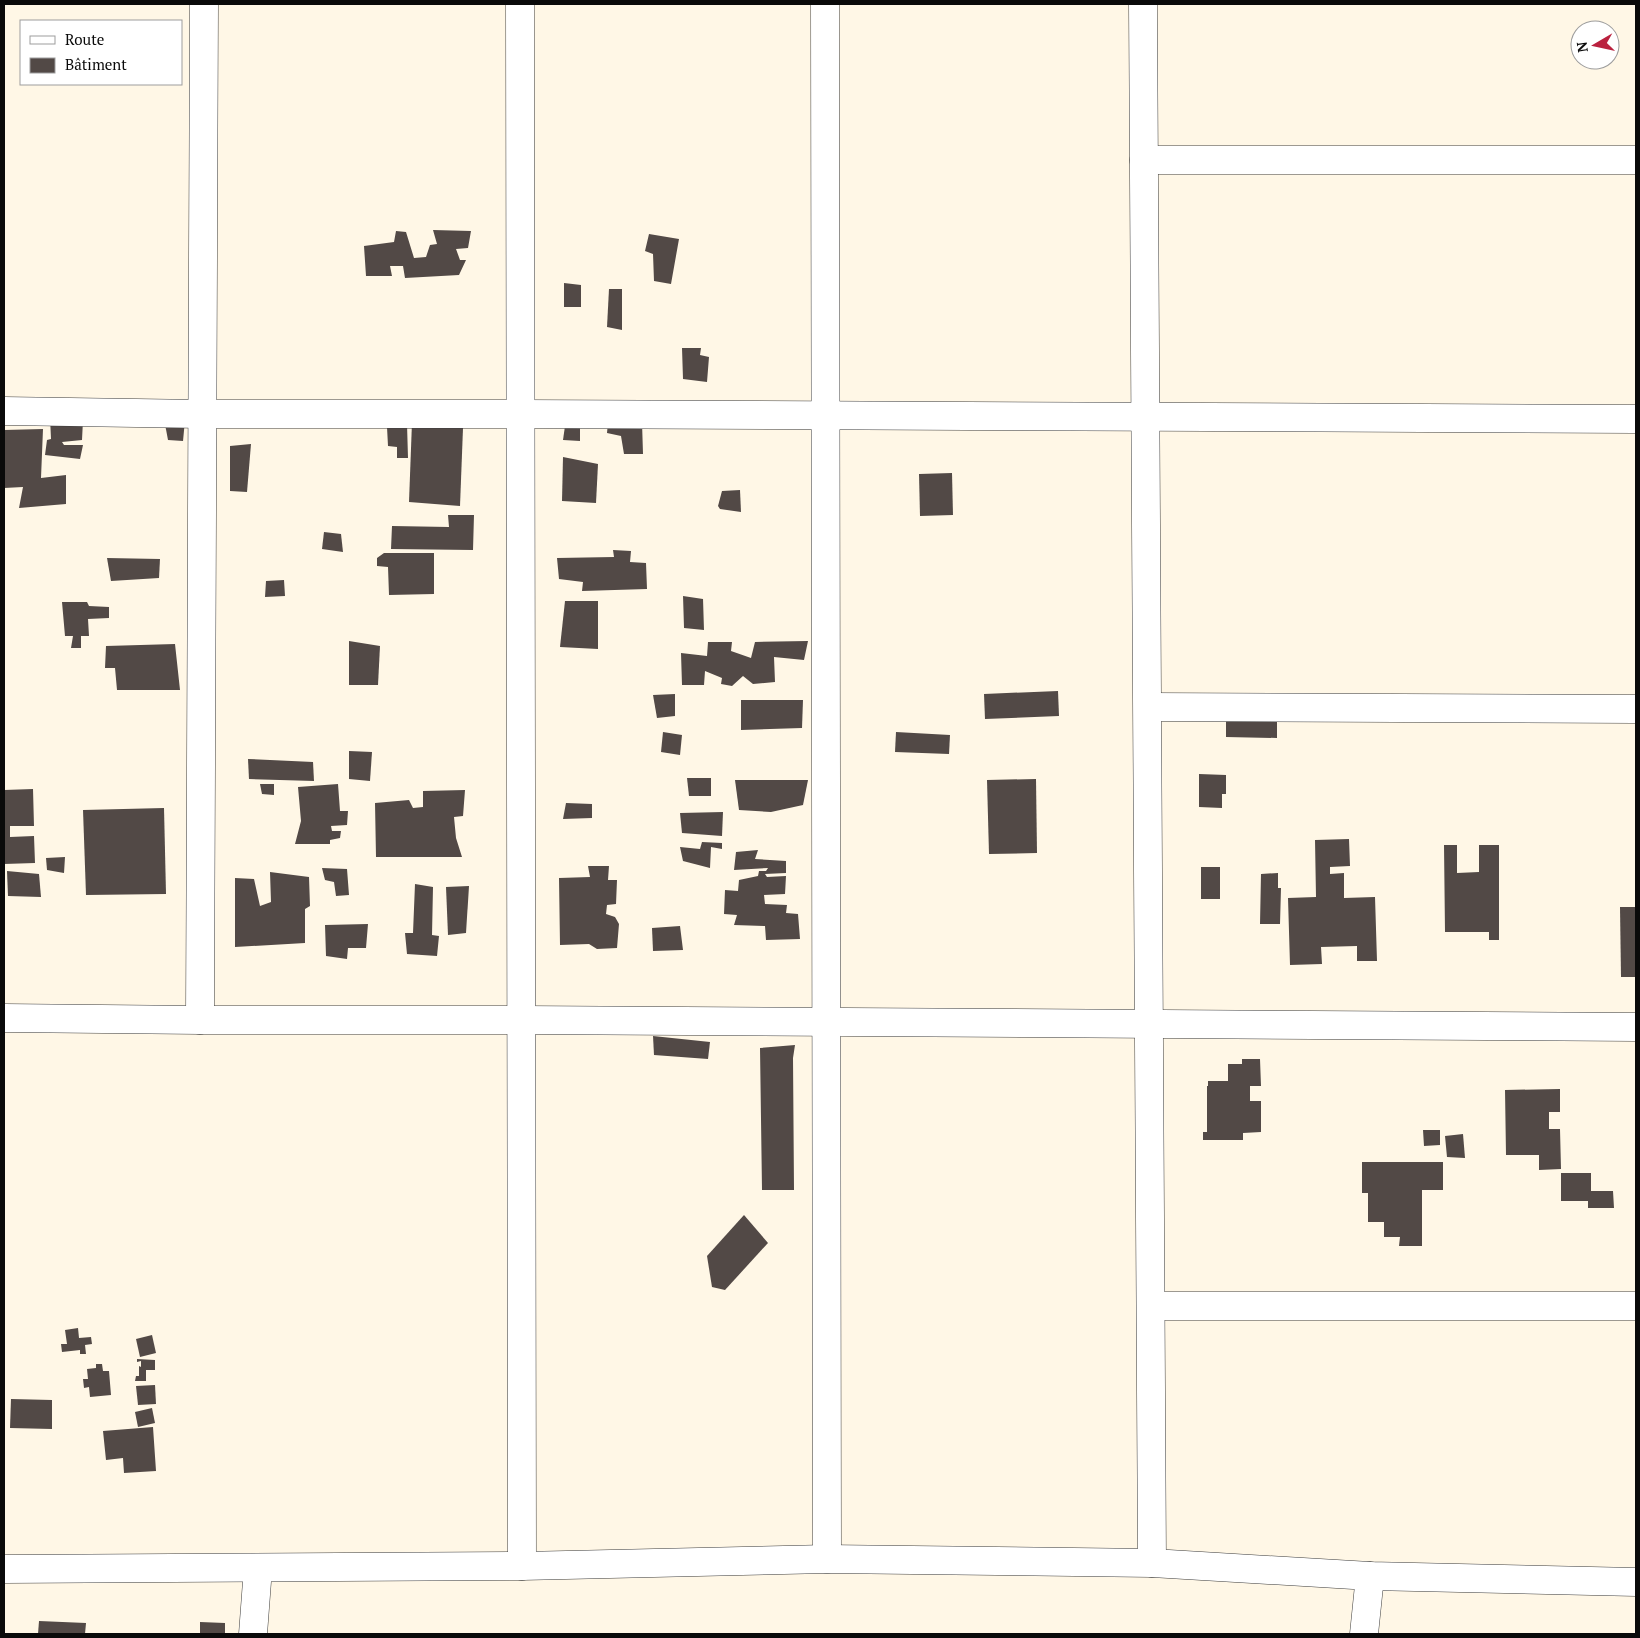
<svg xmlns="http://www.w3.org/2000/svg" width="1640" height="1638" font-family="'PT Serif',serif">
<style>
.building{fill:#524946}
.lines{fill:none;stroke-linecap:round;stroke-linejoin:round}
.street-casing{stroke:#3d3d3d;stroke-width:29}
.street{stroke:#fff;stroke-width:28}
</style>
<rect width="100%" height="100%" fill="#fff7e6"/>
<!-- building -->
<g class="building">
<path d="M433,230L471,231L468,248L456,249L460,260H466L459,275L405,278L403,266H390L392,276H366L364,246L394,242L396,231L406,232L414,258L426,257L430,245L437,244Z"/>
<path d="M649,234L679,239L671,284L654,281L653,254L645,251Z"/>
<path d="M564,283L581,285V307H564Z"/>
<path d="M609,289H622V330L607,327Z"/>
<path d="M682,348H701L700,355L709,357L707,382L683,379Z"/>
<path d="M50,417L83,420L82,440L62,442L64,445H83L80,459L45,455L47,440L51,439Z"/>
<path d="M164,419L185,420L183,441L168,440Z"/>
<path d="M566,419L580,422V441L563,440Z"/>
<path d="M412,422L463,428L460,506L409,502Z"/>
<path d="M608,422H642L643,454H624L621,436L607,433Z"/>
<path d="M407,424L408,458H397V447L388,446L387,427Z"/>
<path d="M43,429L41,478L66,475V504L19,508L23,487L4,488V430Z"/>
<path d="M251,444L247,492L230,491V446Z"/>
<path d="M563,457L598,464L596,503L562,501Z"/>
<path d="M952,473L953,515L920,516L919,474Z"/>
<path d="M740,490L741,512L720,509L718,506L722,491Z"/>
<path d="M448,515H474L473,550L391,549L392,526L449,527Z"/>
<path d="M324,532L341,534L343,552L322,549Z"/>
<path d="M613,550L631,551L630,562L646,563L647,589L582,591L583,582L559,579L557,558L614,557Z"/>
<path d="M384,553H434V594L389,595L388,567L377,566V558Z"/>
<path d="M107,558L160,559L159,578L111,581Z"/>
<path d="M284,580L285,596L265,597L266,581Z"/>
<path d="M683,596L703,599L704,630L684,628Z"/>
<path d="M565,601H598V649L560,647Z"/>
<path d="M62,602H87L89,606L109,607V618L88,619L89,636H81V648H71L73,636H65Z"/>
<path d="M349,641L380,646L378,685H349Z"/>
<path d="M808,641L804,660L774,657L775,682L753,684L743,676L732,686L721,684L722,678L705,671L704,685H682L681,653L707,656L708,642H732L731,651L751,658L755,642Z"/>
<path d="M175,644L180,690H117L115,668H105L106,646Z"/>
<path d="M1058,691L1059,716L985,719L984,694Z"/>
<path d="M675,694V716L657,718L653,695Z"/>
<path d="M741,700H803L802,728L741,730Z"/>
<path d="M1226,716L1277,717V738L1226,737Z"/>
<path d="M663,732L682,735L680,755L661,752Z"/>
<path d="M896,732L950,735L949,754L895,752Z"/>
<path d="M349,751L372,752L370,781L349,779Z"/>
<path d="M248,759L313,762L314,781L249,779Z"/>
<path d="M1199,774L1226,775V794H1222V808L1199,807Z"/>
<path d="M687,778H711V796H689Z"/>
<path d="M1036,779L1037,853L989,854L987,780Z"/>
<path d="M735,780H808L803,805L771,812L739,810Z"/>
<path d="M260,784H274V795L262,794Z"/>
<path d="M338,784L340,811H348L347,825L331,826L332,831H341L340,838L330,840V844H295L301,821L298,787Z"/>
<path d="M33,789L34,826H10V837L34,836L35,863L4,864V790Z"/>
<path d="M465,790L463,816L454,817L456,838L462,857H376L375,803L409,800L413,808L423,807V791Z"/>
<path d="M566,803L592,804V818L563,819Z"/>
<path d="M164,808L166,894L86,895L83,810Z"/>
<path d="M723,812L722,836L682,833L680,813Z"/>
<path d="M1349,839L1350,866L1330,867V874L1344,873V898L1375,897L1377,961H1357V946L1321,947L1322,964L1290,965L1288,898L1316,897L1315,840Z"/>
<path d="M702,842L722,843V849L711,847L710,868L683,861L680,847L700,849Z"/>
<path d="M1444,845H1457V873L1479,872V845H1499V940H1489V932H1445Z"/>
<path d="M758,850L755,859L786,861V873L765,874L767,877L786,876L785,894L764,895L765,904L787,905L786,913L798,914L800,939L766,940L765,926L734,925L737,915L724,914L725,890L738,891L739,880L758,876L759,871H766L768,868L734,870L736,852Z"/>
<path d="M65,857L64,873L47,870L46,858Z"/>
<path d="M588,866H609L608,880H617L616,904L607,905L606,914L615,917L619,924L617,948L597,949L589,944L560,945L559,878L590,877Z"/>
<rect x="1201" y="867" width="19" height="32"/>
<path d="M322,868L347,869L349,895L336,896L334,882L325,880Z"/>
<path d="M7,871L39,874L41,897L8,896Z"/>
<path d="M270,872L309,877L310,906L305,909V943L235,947V878L254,879L260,906L271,902Z"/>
<path d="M1278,873V888H1281L1280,924H1260L1261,874Z"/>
<path d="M415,884L433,887L432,935L439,936L437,956L407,954L405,933H413Z"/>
<path d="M469,886L466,933L448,935L446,887Z"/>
<path d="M1620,907H1636V977H1621Z"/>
<path d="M368,924L366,948H348L347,959L326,956L325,925Z"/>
<path d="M680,926L683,950L653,951L652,928Z"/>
<path d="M653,1036L710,1042L708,1059L654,1055Z"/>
<path d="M795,1045L793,1058L794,1190H762L760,1048Z"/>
<path d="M1242,1059H1260L1261,1086H1250V1101H1261V1132L1243,1133V1140H1203V1132H1207V1086H1208V1081H1228V1064H1242Z"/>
<path d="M1560,1089V1112H1549V1129H1560L1561,1169L1539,1170V1155H1506L1505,1090Z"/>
<path d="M1423,1130H1440V1145L1424,1146Z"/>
<path d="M1463,1134L1465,1158L1447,1157L1445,1136Z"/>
<path d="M1362,1162H1443V1190H1422V1246H1399L1400,1237H1384V1222H1368V1193H1362Z"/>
<path d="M1561,1173H1591V1191H1613L1614,1208H1588V1201H1561Z"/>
<path d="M744,1215L768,1243L725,1290L712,1287L707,1256Z"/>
<path d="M78,1328L79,1338L91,1337L92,1344L85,1345L86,1354H80V1350L62,1352L61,1344H67L65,1330Z"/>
<path d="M152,1335L156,1353L140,1357L136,1339Z"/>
<path d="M137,1359L155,1360V1370H146V1381H135L136,1376H139V1366L141,1367V1361L137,1362Z"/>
<path d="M96,1364H102L103,1371H109L111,1395L90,1397L89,1387L84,1388L83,1379H88L87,1369L96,1368Z"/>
<path d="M155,1385L156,1404L138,1405L136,1386Z"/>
<path d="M11,1399L52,1400V1429L10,1428Z"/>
<path d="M152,1408L155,1423L138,1427L135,1412Z"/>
<path d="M153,1427L156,1471L124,1473L123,1458L106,1460L103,1431Z"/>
<path d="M39,1621L86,1623L85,1634H38Z"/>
<path d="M200,1622L225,1623V1634H200Z"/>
</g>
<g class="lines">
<!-- street casing -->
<g class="street-casing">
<g id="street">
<path d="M520,4L522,1566"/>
<path d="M825,4L827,1559"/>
<path d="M1143,4L1152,1563"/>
<path d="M1144,160H1636"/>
<path d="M4,411L202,414H521L1636,419"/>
<path d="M1148,707L1636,709"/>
<path d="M4,1018L200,1020H522L1636,1027"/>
<path d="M200,1020L204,4"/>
<path d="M1151,1306H1636"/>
<path d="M4,1569L522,1566L827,1559L1152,1563L1370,1576L1636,1582"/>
<path d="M253,1634L258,1568"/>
<path d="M1364,1634L1370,1576"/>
</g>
</g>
<!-- street -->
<use href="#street" class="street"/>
</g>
<!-- border -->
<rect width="1640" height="1638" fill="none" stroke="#0a0a0a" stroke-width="10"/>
<!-- legend -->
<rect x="20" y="20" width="162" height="65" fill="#ffffff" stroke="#9d9d9d"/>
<rect x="30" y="36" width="25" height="8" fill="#ffffff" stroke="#9d9d9d"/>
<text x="65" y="45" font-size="15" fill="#0a0a0a">Route</text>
<rect x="30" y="58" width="25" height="15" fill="#524946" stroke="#9d9d9d"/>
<text x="65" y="70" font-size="15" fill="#0a0a0a">Bâtiment</text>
<!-- north arrow -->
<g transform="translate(1595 45) rotate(261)"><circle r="24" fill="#ffffff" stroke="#9d9d9d"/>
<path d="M0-4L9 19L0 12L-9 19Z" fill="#ba213e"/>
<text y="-8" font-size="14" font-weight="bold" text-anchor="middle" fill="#0a0a0a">N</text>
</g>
</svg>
